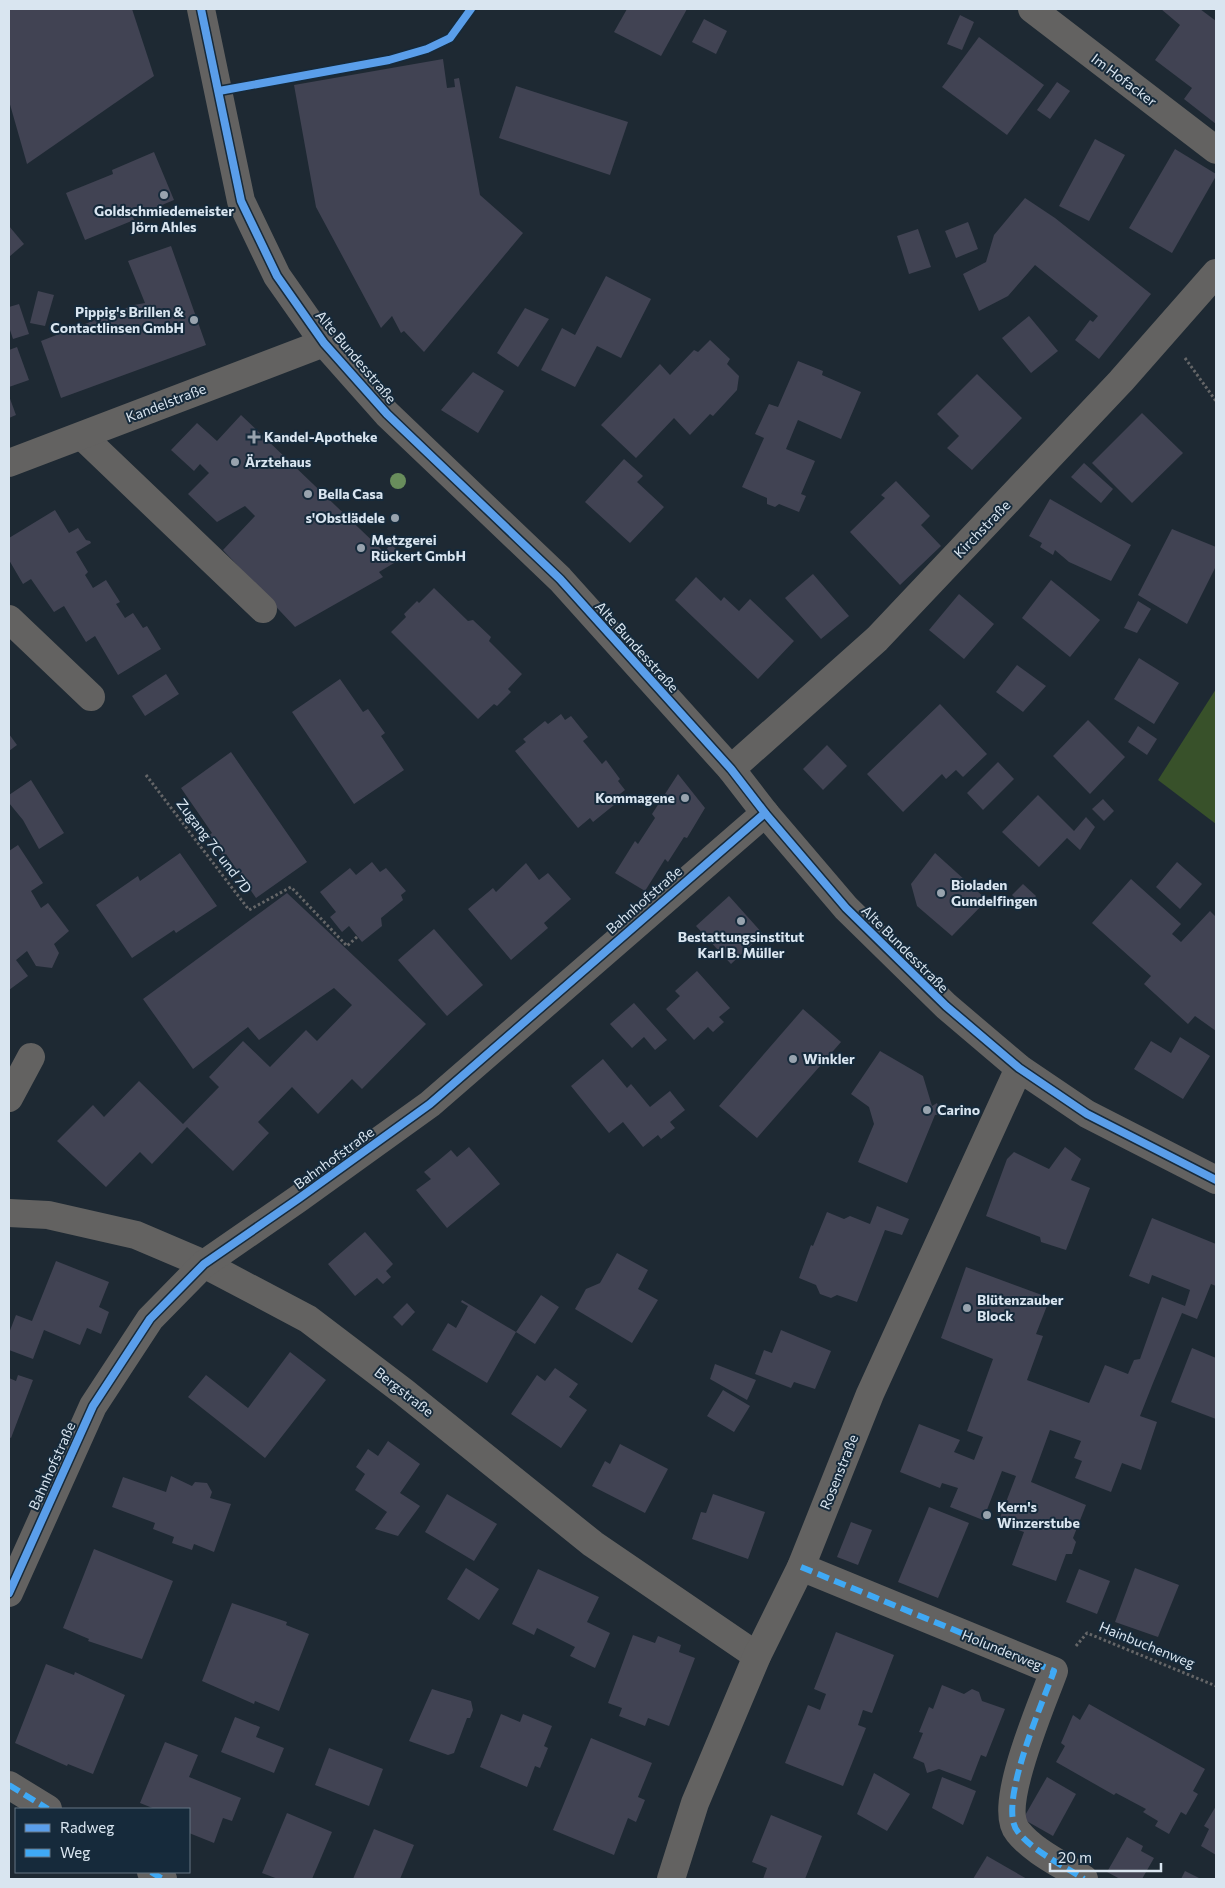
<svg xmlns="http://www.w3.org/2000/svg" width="1225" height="1888" font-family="Commissioner,sans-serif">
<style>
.green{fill:#38512a}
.building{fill:#414353}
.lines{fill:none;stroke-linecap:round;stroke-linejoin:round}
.path{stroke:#656668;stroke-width:3;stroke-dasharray:2.5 2.5;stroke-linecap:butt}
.minor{stroke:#636261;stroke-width:28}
.quiet{stroke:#3fa9f5;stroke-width:6;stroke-dasharray:12 6;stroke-linecap:butt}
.cycleway-casing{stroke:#162a3b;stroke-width:11}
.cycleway{stroke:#5a9eea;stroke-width:8}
.tree{fill:#698d5c}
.poi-dot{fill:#98a3ae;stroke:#162a3b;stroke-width:2}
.labels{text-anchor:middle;stroke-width:4;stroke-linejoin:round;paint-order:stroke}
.street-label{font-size:14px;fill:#d9e5f0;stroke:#162a3b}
.poi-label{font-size:14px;font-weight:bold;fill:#d9e5f0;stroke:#162a3b;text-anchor:start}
</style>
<rect width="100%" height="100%" fill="#1e2933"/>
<!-- green -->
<path class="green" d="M1216,689V824L1158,780Z"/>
<!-- building -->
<g class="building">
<path d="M9,9H132L154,76L27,164L9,101Z"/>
<path d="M627,9H687L661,56L614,32Z"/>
<path d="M1161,9H1200L1216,21V124L1184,99L1192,88L1155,60L1180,25Z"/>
<path d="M960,15L974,22L962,50L947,44Z"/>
<path d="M704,19L727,31L716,54L692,42Z"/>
<path d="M979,37L1044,85L1007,135L942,87Z"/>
<path d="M443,59L447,88L455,87L454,79L459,78L480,195L523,233L424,352L404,331L401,333L392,316L381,328L316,207L294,85Z"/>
<path d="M1057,82L1070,91L1050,119L1037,110Z"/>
<path d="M516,86L628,122L610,175L499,138Z"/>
<path d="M1095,139L1125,155L1089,221L1059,206Z"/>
<path d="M1175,149L1216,174V176L1172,253L1129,228Z"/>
<path d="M154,152L174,200L133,217L134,220L85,240L66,193L113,174L112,170Z"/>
<path d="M1025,198L1055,218L1151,294L1099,359L1075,340L1090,320L1093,322L1098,316L1035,265L1008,296L979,311L963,274L986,262L994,235Z"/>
<path d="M968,222L978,249L956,258L945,231Z"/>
<path d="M9,226L24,244L9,257Z"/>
<path d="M918,229L931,267L909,274L897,236Z"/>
<path d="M171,246L206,345L61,398L41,341L134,305L145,303L128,261Z"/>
<path d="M606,276L651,299L621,358L597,346L575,387L541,370L562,328L575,335Z"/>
<path d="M38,291L54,295L45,326L30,323Z"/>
<path d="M19,304L29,334L13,339L9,327V307Z"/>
<path d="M525,308L549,319L518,367L497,353Z"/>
<path d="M1029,316L1058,351L1031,373L1002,338Z"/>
<path d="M710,340L730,359L727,364L739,376L737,390L713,416L710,414L690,435L674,418L636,458L601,425L660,364L670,375L694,350L698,352Z"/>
<path d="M17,347L29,380L9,387V350Z"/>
<path d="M798,361L823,371L822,375L861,392L841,439L798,420L786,449L815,461L801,494L806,496L799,512L779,504L775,507L767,504V498L742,487L764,438L755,434L769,404L778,407Z"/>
<path d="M473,372L504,391L478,433L441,410Z"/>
<path d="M977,374L1022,418L972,470L947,448L959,436L937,414Z"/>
<path d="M9,396L16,415L9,418Z"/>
<path d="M1142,413L1183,453L1132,503L1092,463Z"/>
<path d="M241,415L384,552L391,544L404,557L379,572L383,577L295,627L223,550L255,516L245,506L217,522L188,494L209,473L200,464L194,471L171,450L197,423L217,441Z"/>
<path d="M624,459L643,476L637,482L664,507L630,543L585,502Z"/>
<path d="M1084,463L1113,489L1101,503L1071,477Z"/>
<path d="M896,481L930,516L921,525L941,546L900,585L850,532L885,498L881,495Z"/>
<path d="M1050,499L1131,545L1111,581L1069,562L1055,550L1053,555L1040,547L1042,543L1029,536Z"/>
<path d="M55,510L69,533L78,528L86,540L90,541L91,543L76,552L88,572L85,575L93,588L106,580L120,602L116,604L125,618L133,613L143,628L147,626L161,649L118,675L95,636L86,642L64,606L54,612L31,579L23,584L9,560V538Z"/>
<path d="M1172,529L1216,547V566L1187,624L1138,595Z"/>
<path d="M813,574L849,616L821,639L785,598Z"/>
<path d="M696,577L721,601L724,597L739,611L750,599L794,641L758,679L675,600Z"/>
<path d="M1051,580L1100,620L1070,657L1022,618Z"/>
<path d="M434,588L468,621L473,620L491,637L489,641L522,674L508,689L511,692L497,706L494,704L478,719L391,632L406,617L404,614L417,601L419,603Z"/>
<path d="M959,594L994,624L964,659L929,630Z"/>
<path d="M1138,601L1151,609L1137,633L1124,628Z"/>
<path d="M1139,658L1179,683L1154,724L1114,699Z"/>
<path d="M1017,665L1046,686L1023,712L996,692Z"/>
<path d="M166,674L179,694L145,716L132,696Z"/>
<path d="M340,679L363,712L368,709L385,733L381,736L404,770L354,804L292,712Z"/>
<path d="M940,704L987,754L963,777L956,770L946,779L942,774L903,812L867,774Z"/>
<path d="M561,714L565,720L571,716L588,737L583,741L602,764L606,760L620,779L618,781L625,790L611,801L614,805L593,822L590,818L578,828L515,751L526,742L523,739L545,721L548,724Z"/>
<path d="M1088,720L1125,757L1090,794L1053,756Z"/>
<path d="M1138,726L1157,739L1147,755L1128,742Z"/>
<path d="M9,734L17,745L9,751Z"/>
<path d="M827,745L847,766L823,790L803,769Z"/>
<path d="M231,752L307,862L256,898L226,854L223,856L208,836L212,833L181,788Z"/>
<path d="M998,762L1014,779L983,810L967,793Z"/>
<path d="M678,774L705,808L687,838L684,837L668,862L665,859L645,891L615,873L635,841L638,844L655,818L652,814Z"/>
<path d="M31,780L64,833L39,849L23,820L9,803V795Z"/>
<path d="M1038,795L1074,831L1086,817L1095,827L1080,850L1067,838L1039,867L1002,832Z"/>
<path d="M1103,799L1114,811L1104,821L1092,809Z"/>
<path d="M18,845L43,883L31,891L41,908L48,903L69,931L54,944L59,953L52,968L36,966L27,951L16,960L28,976L9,990V851Z"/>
<path d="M180,853L217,906L176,933L174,930L132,958L96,905L138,876L140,881Z"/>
<path d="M935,853L987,900L952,936L917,906L911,884Z"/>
<path d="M372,862L380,872L386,868L406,891L401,895L403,900L381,918L382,926L362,942L349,926L342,932L330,917L336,912L320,892L350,868L356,875Z"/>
<path d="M1177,862L1202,884L1180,909L1156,887Z"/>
<path d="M526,863L539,880L548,873L571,899L544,923L548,928L511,960L468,909L493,888L496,892Z"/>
<path d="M1131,879L1181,924L1172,934L1181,942L1210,911L1216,917V1031L1195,1016L1188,1024L1144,984L1151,976L1092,923Z"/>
<path d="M1023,884L1036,896L1026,908L1012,895Z"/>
<path d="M287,893L426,1024L362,1089L352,1079L318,1114L292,1087L258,1122L269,1133L233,1171L187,1127L152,1164L140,1152L106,1187L57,1141L93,1105L104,1117L139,1081L183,1124L219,1087L209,1077L243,1041L270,1067L306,1030L317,1041L352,1005L334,988L259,1040L248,1027L193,1069L143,999Z"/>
<path d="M729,896L763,934L731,964L696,926Z"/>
<path d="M434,929L483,985L447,1016L398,960Z"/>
<path d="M697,971L730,1008L719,1017L724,1022L713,1032L708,1027L694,1040L666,1009L680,996L675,991Z"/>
<path d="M634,1003L667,1040L655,1050L644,1037L632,1048L610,1024Z"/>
<path d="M803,1009L841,1042L757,1138L719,1106Z"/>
<path d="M1180,1037L1210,1056L1183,1099L1134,1069L1151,1041L1171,1053Z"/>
<path d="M880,1051L923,1076L932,1106L937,1103L941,1114L935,1115L907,1183L858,1162L874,1124L869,1107L851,1094Z"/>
<path d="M603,1059L627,1088L631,1084L650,1107L670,1091L685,1110L670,1122L675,1128L661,1139L658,1135L643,1147L623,1122L609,1133L571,1086Z"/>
<path d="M469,1147L500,1184L447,1228L416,1190L431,1179L424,1172L438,1161L451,1150L457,1157Z"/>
<path d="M1065,1147L1081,1159L1071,1180L1090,1188L1066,1250L1041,1242L1040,1237L986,1216L1007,1159L1014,1152L1049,1169Z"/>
<path d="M877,1206L909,1219L902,1235L885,1230L857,1302L837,1295L831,1298L820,1294L816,1285L799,1278L811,1245L813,1246L827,1212L844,1219L850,1216L870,1224Z"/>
<path d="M1152,1218L1216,1244V1286L1211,1284L1197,1319L1182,1313L1153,1383L1140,1416L1157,1422L1141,1470L1122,1463L1111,1492L1075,1478L1082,1461L1074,1458L1081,1441L1050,1430L1031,1482L1086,1505L1073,1538L1076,1542L1072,1554H1066L1056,1581L1012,1565L1024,1532L998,1523L1016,1476L1002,1471L983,1520L950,1507L958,1488L942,1483L940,1488L900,1472L919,1424L960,1440L954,1452L974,1460L983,1437L967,1431L993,1359L941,1338L966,1267L1050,1298L1036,1334L1043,1336L1027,1380L1089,1403L1105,1365L1128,1374L1134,1360L1140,1359L1162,1297L1185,1306L1190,1290L1152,1275L1149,1284L1129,1276Z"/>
<path d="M365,1232L393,1264L386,1271L391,1277L383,1284L377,1278L355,1296L328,1264Z"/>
<path d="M617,1253L648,1270L638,1289L658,1300L632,1343L575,1309L586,1289L600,1283Z"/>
<path d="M56,1261L109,1282L99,1307L109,1312L101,1334L87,1328L80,1345L44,1330L33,1359L9,1350V1333L16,1315L32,1321Z"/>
<path d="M541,1295L559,1307L535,1344L516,1332L487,1383L432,1350L448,1323L456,1328L468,1306L461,1302L462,1300L516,1332Z"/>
<path d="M407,1303L415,1312L402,1326L393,1317Z"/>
<path d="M781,1330L831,1351L815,1389L794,1382L791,1388L755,1374L764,1350L772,1353Z"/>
<path d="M1192,1348L1216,1358V1419L1171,1402Z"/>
<path d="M290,1352L326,1380L265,1458L188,1397L206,1375L248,1408Z"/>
<path d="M715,1364L756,1380L747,1400L710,1379Z"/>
<path d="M555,1368L578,1384L569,1397L587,1410L561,1448L511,1414L537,1375L545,1381Z"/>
<path d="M18,1375L33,1380L11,1438L9,1437V1378L16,1381Z"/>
<path d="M723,1390L750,1406L734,1432L707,1416Z"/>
<path d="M388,1441L420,1464L400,1493L420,1506L398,1536L375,1529L387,1512L355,1490L365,1474L356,1467L368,1449L378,1456Z"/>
<path d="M620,1444L668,1469L645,1513L592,1486L605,1461L610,1464Z"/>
<path d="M171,1476L192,1486L195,1482L207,1483L212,1492L210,1498L231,1504L214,1552L194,1544L192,1550L172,1543L174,1537L153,1529L155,1523L112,1507L123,1477L166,1492Z"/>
<path d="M447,1494L497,1524L474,1561L425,1532Z"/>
<path d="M713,1494L765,1512L748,1559L692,1539L701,1512L706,1513Z"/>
<path d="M929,1507L969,1523L938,1598L898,1582Z"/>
<path d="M851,1522L872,1530L858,1565L837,1557Z"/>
<path d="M94,1549L173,1581L142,1659L88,1641L89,1639L63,1628Z"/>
<path d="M466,1568L499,1589L479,1620L447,1599Z"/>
<path d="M1135,1568L1179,1585L1158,1637L1115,1622Z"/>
<path d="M538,1569L599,1597L587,1622L610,1633L595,1668L570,1656L575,1647L537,1628L534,1635L512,1624Z"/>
<path d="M1079,1569L1110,1581L1097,1614L1066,1602Z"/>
<path d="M232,1603L287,1622L286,1625L309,1634L279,1711L255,1701L254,1704L202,1681Z"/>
<path d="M836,1632L894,1655L872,1713L863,1710L858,1725L866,1728L843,1786L785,1763L808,1705L820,1710L826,1694L814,1689Z"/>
<path d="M633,1635L655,1643L658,1636L681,1645L679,1652L695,1658L669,1726L648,1718L645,1726L619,1716L622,1708L608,1703Z"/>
<path d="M46,1664L74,1675L75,1672L125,1695L93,1774L68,1764L67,1766L15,1743Z"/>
<path d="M942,1685L964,1694L972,1689L979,1692L982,1701L1005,1709L986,1757L981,1755L971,1781L939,1769L927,1773L924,1763L913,1758L923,1733L919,1732L929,1707L933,1709Z"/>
<path d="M432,1689L471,1701L473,1710L470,1718H467L454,1753L448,1755L409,1741Z"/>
<path d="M1089,1704L1205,1769L1193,1791L1198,1794L1186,1815L1181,1812L1169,1834L1155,1826L1158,1821L1143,1812L1146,1809L1116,1793L1114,1795L1056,1762L1065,1746L1061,1743L1073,1715L1080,1720Z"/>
<path d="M501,1714L520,1722L523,1714L552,1726L544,1746L548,1748L540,1768L535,1766L527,1787L480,1767Z"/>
<path d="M235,1717L260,1727L256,1737L284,1748L274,1773L221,1752Z"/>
<path d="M591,1738L652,1763L638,1797L645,1800L636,1822L628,1818L614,1855L553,1830Z"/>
<path d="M165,1742L198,1755L189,1777L241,1798L232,1821L223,1818L214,1843L189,1833V1809H155L140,1803Z"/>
<path d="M329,1748L383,1769L369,1806L315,1785Z"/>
<path d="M874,1773L910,1794L887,1831L857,1814Z"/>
<path d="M942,1777L976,1791L963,1825L932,1808Z"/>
<path d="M1047,1777L1076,1794L1053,1836L1023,1819Z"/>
<path d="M1216,1806V1855L1201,1846L1209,1829L1204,1826Z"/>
<path d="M287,1813L332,1832L312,1879H278L262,1873Z"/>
<path d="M771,1815L822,1836L805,1879H763L767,1868L752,1862Z"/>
<path d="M374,1829L414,1845L400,1879H353Z"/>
<path d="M1127,1837L1143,1846L1141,1851L1154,1858L1142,1879H1120L1107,1872Z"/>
<path d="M987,1856L1027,1879H973Z"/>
<path d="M1185,1871L1201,1879H1181Z"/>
</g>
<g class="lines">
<!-- path -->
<g class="path">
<path d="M251,85L389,60L427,49L450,38L471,9"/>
<path d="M1185,358L1216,401"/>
<path d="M146,775L249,910L291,887L347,946L358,936"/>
<path d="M1076,1646L1087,1633L1216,1686"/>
</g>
<!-- minor -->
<g class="minor">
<path d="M201,9L241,201L277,276L324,343L387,414L560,579L731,769L765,813L846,908L946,1006L1019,1068L1087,1114L1216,1180"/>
<path d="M1032,9L1216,150"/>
<path d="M82,436L263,609"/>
<path d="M9,463L324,343"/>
<path d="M9,619L91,697"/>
<path d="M731,769L877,639L1121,381L1216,273"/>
<path d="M9,1098L31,1057"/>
<path d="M9,1213L48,1215L136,1235L204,1264L308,1319L404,1392L593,1544L757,1656"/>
<path d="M801,1567L1054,1671C1043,1702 996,1807 1018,1832C1034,1852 1063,1865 1084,1879"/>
<path d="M9,1593L93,1406L150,1319L204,1264L298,1199L430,1104L765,813"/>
<path d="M9,1785L48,1809"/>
<path d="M151,1872L163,1879"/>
<path d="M671,1879L695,1803L757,1656L801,1567L870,1394L1019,1068"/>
</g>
<!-- quiet -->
<g class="quiet">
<path d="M801,1567L1054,1671C1043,1702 996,1807 1018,1832C1034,1852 1063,1865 1084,1879"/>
<path d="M9,1785L48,1809"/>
<path d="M151,1872L163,1879"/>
</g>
<!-- cycleway casing -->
<g class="cycleway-casing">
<g id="cycleway">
<path d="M201,9L241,201L277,276L324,343L387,414L560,579L731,769L765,813L846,908L946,1006L1019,1068L1087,1114L1216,1180"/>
<path d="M219,91L389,60L427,49L450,38L471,9"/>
<path d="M9,1593L93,1406L150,1319L204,1264L298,1199L430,1104L765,813"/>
</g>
</g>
<!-- cycleway -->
<use href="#cycleway" class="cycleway"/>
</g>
<!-- trees -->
<circle class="tree" cx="398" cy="481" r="8"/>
<!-- markers -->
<g class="poi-dot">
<circle cx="164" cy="195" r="5"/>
<circle cx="194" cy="320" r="5"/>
<path d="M251.5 429.5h5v5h5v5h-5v5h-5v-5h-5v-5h5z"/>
<circle cx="235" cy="462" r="5"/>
<circle cx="308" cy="494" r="5"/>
<circle cx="395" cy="518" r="5"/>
<circle cx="361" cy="548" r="5"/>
<circle cx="685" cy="798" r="5"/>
<circle cx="941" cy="893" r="5"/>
<circle cx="741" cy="921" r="5"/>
<circle cx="793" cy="1059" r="5"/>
<circle cx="927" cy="1110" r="5"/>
<circle cx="967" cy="1308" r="5"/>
<circle cx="987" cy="1515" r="5"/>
</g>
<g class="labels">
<!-- street labels -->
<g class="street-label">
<text transform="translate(1124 80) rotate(37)" y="5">Im Hofacker</text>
<text transform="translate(356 357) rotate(50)" y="5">Alte Bundesstraße</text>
<text transform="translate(166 403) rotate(-21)" y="5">Kandelstraße</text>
<text transform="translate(982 529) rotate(-46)" y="5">Kirchstraße</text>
<text transform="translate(637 647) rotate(48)" y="5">Alte Bundesstraße</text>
<text transform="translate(214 846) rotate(53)" y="5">Zugang 7C und 7D</text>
<text transform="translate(644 900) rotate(-41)" y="5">Bahnhofstraße</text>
<text transform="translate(905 949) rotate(45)" y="5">Alte Bundesstraße</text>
<text transform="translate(334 1158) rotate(-36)" y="5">Bahnhofstraße</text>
<text transform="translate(404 1392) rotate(38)" y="5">Bergstraße</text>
<text transform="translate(52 1466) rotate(-66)" y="5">Bahnhofstraße</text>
<text transform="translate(839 1472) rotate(-68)" y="5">Rosenstraße</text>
<text transform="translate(1147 1645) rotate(22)" y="5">Hainbuchenweg</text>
<text transform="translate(1002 1650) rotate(22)" y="5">Holunderweg</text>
</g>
<!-- poi labels -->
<g class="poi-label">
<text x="164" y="216" text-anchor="middle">Goldschmiedemeister<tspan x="164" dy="16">Jörn Ahles</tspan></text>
<text x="184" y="317" text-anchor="end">Pippig's Brillen &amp;<tspan x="184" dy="16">Contactlinsen GmbH</tspan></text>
<text x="264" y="442">Kandel-Apotheke</text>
<text x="245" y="467">Ärztehaus</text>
<text x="318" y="499">Bella Casa</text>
<text x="385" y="523" text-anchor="end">s'Obstlädele</text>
<text x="371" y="545">Metzgerei<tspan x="371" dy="16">Rückert GmbH</tspan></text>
<text x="675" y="803" text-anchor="end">Kommagene</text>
<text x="951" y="890">Bioladen<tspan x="951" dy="16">Gundelfingen</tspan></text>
<text x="741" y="942" text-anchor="middle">Bestattungsinstitut<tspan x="741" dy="16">Karl B. Müller</tspan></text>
<text x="803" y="1064">Winkler</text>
<text x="937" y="1115">Carino</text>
<text x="977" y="1305">Blütenzauber<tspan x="977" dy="16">Block</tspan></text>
<text x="997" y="1512">Kern's<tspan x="997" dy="16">Winzerstube</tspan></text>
</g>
</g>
<!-- border -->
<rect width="1225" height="1888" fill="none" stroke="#d9e5f0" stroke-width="20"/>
<!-- legend -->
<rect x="15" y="1808" width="175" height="65" fill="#162a3b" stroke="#647583"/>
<rect x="25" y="1824" width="25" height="8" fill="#5a9eea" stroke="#647583"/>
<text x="60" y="1833" font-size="15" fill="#d9e5f0">Radweg</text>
<rect x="25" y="1849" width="25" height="8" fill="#3fa9f5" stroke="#647583"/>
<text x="60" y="1858" font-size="15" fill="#d9e5f0">Weg</text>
<!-- scale -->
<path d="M1050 1863v8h111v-8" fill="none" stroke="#d9e5f0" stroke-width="2.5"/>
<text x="1058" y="1863" font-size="15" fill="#d9e5f0" stroke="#162a3b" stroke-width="4" paint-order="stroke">20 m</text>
</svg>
